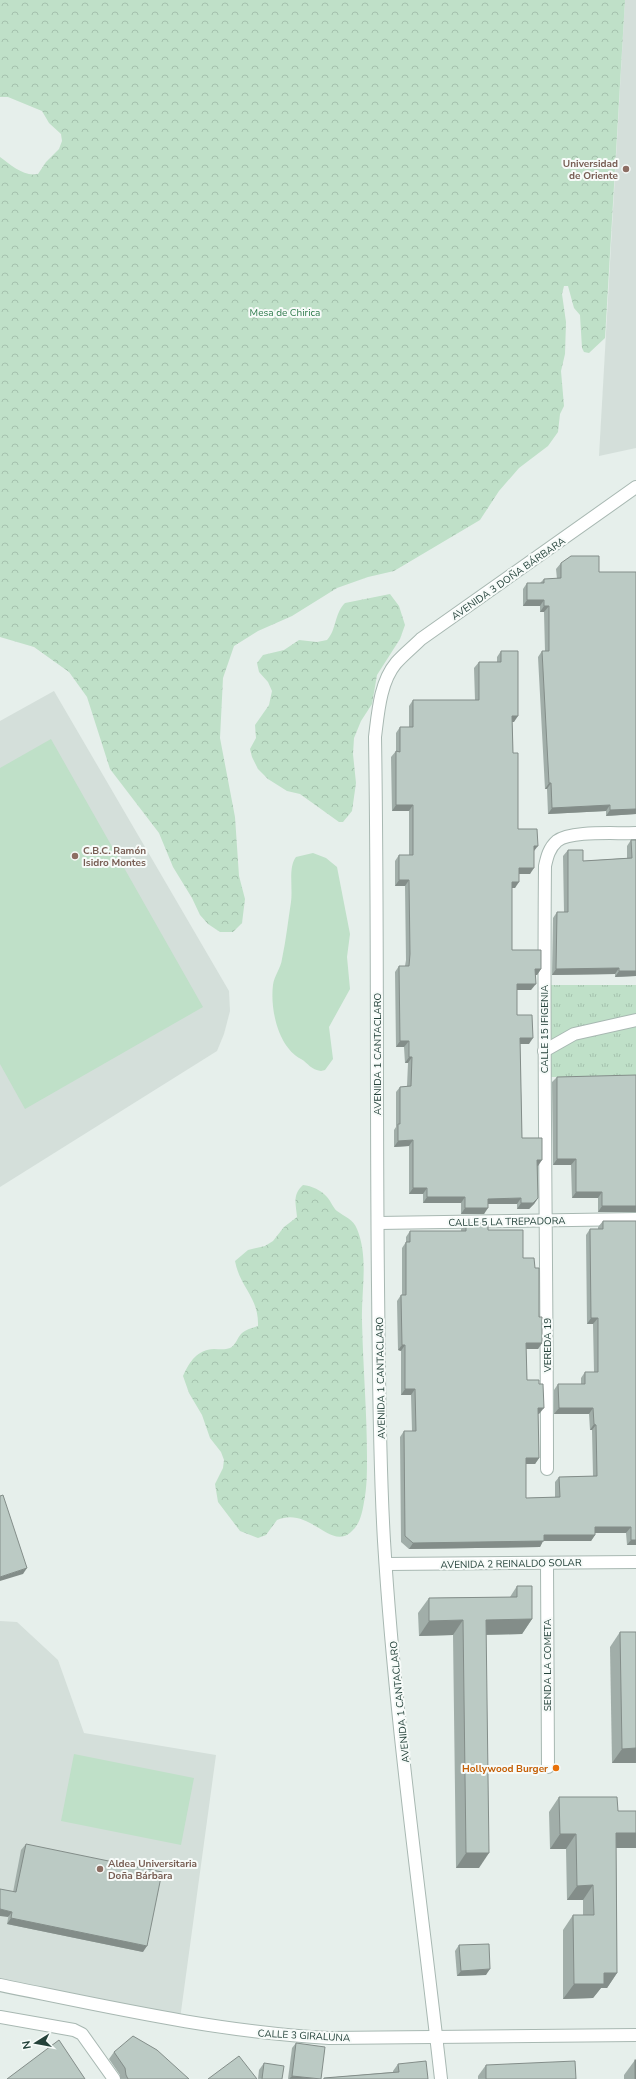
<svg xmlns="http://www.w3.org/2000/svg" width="636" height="2079" font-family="'Nunito Sans',sans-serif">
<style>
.built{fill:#d4dfda}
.grass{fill:#bfe0c8}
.forest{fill:url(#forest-crowns)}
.park{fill:url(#park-tufts)}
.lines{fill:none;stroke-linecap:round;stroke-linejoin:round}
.street-casing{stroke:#a8b8b2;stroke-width:14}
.street{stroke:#fff;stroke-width:12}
.wall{fill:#a1aea9}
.shaded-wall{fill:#838d89}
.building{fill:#bbcac4;stroke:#838d89}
.education-dot{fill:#8d6e63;stroke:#f7fbf9;stroke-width:1.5}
.food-dot{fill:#e8710a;stroke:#f7fbf9;stroke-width:1.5}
.labels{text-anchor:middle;stroke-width:4;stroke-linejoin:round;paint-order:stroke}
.education-label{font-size:10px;font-weight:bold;fill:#785e54;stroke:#f7fbf9;text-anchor:start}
.park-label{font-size:10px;fill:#2d7a4b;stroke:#f7fbf9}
.street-label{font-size:10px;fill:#24423a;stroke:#f7fbf9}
.food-label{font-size:10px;font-weight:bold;fill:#c56008;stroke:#f7fbf9;text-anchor:end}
</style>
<defs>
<pattern id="forest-crowns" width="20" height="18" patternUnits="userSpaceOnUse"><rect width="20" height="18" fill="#bfe0c8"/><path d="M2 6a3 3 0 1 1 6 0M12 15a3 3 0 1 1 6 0" fill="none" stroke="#a4c1ad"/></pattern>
<pattern id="park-tufts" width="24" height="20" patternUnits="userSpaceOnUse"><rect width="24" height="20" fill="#bfe0c8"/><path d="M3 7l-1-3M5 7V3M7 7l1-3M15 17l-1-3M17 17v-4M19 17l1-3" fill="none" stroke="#a4c1ad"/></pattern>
</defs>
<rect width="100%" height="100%" fill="#e6efeb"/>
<!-- built -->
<g class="built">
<path d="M625,0H636V448L599,456Z"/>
<path d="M54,691L229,991L230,1011L224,1034L217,1051L0,1187V721Z"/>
<path d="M0,1621L17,1622L58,1660L84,1733L216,1755L180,2019L0,1983Z"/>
</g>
<!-- grass -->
<g class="grass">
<path d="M51,739L203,1007L25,1109L0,1064V768Z"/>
<path d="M313,853L326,858L337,867L350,934L347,957L350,989L329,1027L333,1059L325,1070L321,1071C311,1070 308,1063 301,1059C278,1047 270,1009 273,985C274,976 281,968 282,959C286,940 288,921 291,902C293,888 288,867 296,857Z"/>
<path d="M74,1754L194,1778L181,1845L61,1821Z"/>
</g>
<!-- forest -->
<g class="forest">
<path d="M0,0H625L605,338L589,353L584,352L582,348L580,315L574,308L568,286H564L562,294L566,322L565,354L561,371L564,406L560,414L558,432L548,446L519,468L499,491L480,520L394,571L368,577L337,588L292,616L258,631L234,646L223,678L220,738L235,817L239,876L245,899L242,923L233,932H220L208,924L200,915L192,898L173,867L159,833L110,769L87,697L69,672L34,647L0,637V157C11,165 24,177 38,174L46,162L59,149L62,141L61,134L49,123L42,111L8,97H0Z"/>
<path d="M390,594L399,606L405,625L400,639L377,675L372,704L361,721L354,738L353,754L356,783L352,811L343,822H339L300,794L287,791L268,779L258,769L252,757L250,749L256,738L255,725L269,705L272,691L268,682L259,672L257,663L263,655L284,650L299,640L317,642L327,640C337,629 334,614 345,603Z"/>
<path d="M303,1185C312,1186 321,1190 327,1197C331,1201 333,1208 337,1211C345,1217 353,1219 357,1229C369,1258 361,1291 362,1321C363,1367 367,1412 367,1457C367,1472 367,1488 364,1502C362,1514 360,1524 351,1532C330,1551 310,1506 277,1520L266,1535L258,1538L240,1531L218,1502L215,1484L223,1468L224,1460L221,1452L210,1438L202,1415L189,1393L183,1376C190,1361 197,1350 214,1349C219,1349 225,1350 230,1348C236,1345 237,1338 241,1334C246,1329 253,1328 258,1326C259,1297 240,1288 235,1261L248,1250L265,1246L273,1241L284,1227L297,1217C296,1204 292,1195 303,1185Z"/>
</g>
<!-- park -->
<rect class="park" x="545" y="985" width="91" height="92"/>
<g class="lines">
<!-- street casing -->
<g class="street-casing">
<g id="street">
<path d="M544,1051L574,1034L636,1020"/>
<path d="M378,1223L636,1219"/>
<path d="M547,1469C547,1268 543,1067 545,866C547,857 549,848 557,841C571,830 617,834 636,833"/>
<path d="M547,1563L548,1767"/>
<path d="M386,1564L636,1562"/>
<path d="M0,1985C109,2007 218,2032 329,2038L636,2035"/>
<path d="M0,2017L74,2030L82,2034L114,2079"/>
<path d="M441,2079C421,1900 395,1721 384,1541C379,1456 379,1370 378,1285C376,1102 378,920 375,737C378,713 380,682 396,663C404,654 413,647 421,639L636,487"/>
</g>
</g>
<!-- street -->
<use href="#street" class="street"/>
</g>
<!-- wall -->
<g class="wall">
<path d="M561,563L599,572L636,814L606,816V811L548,814L547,789H545L538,657L542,651H545L544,612H540V606H523V589L527,583H540L544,579H557L556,569Z"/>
<path d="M501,651L514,722H512L513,753L518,829L534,850L530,874H519L515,888H512V950L541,969L537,975H535L531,990H517V1015L529,1044H520L522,1138L538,1166V1198L534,1204L529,1209H517V1204H488L484,1214H461V1203H423V1194H409V1146L394,1147V1130L396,1127V1092L400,1087L407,1086L408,1063H405L404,1047H396L395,972L399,966H405L406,960L405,886H395V861L399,855H409V811H392L391,757L396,751V733L400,727H409V706L413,700H475L474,668L479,662H497V657Z"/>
<path d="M631,840H636V976L615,977V974L552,975L553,918L557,912H564L563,856L568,850L583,861L627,858V846Z"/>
<path d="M557,1077L636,1212H598V1198H572L571,1165H553L552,1082Z"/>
<path d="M603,1221L636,1545H627L626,1533H595V1535L591,1541H543L540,1547L409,1549L401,1542L400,1437L404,1431H412L411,1395H401V1351L398,1350L397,1301L401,1295H402V1248L406,1242V1237L410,1231H461V1229L466,1223L488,1230L535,1268L542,1343L538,1349H526L527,1380L539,1414H538L539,1458L535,1464H526V1498L555,1497V1482L559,1477L593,1476L592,1430H590L589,1414H554V1390L558,1384H581V1378L585,1372H594L593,1324H587L586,1235L590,1229H598V1227Z"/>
<path d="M517,1586L532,1619L522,1634L486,1635L479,1868H456L453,1635L419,1636L418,1613L429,1598L510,1597Z"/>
<path d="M620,1632H636V1763H612L610,1647Z"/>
<path d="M559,1797L618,1811H636V1848H616L617,1973L607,1988H601L593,1998L563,1999V1930L573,1915H583V1900H567L566,1849H550L549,1812Z"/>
<path d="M26,1844L143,1952L7,1924L21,1850Z"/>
<path d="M459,1945L486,1975L457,1976L455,1951Z"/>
<path d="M296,2043L321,2079H288L292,2048Z"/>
<path d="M114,2052L189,2079H120V2075L109,2059Z"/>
<path d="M635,2060L636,2079H624V2075Z"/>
<path d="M264,2063L282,2079H258L259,2070Z"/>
<path d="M398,2064L428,2079H323L324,2078L393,2072V2071Z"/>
<path d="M486,2065L576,2079H478V2076Z"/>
</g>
<!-- shaded-wall -->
<g class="shaded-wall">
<path d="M527,600H544L540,606H523Z"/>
<path d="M544,606H549L544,612H540Z"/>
<path d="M512,716H518L514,722H508Z"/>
<path d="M549,783H551L547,789H545Z"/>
<path d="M396,805H413L409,811H392Z"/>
<path d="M610,805L606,811L548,814L552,808Z"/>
<path d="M636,809V814L606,816L610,810Z"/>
<path d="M534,846H538L534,851Z"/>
<path d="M519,868H534L530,874H515Z"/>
<path d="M399,880H409L405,886H395Z"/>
<path d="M512,882H519L515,888H508Z"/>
<path d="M619,968L615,974L552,975L556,969Z"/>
<path d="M535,969H541L537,975H531Z"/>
<path d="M619,971H636V976L615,977Z"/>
<path d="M517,984H536L531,990H512Z"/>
<path d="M520,1038H533L529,1044H516Z"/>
<path d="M400,1041H409L404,1047H396Z"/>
<path d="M409,1057H412L408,1063H405Z"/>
<path d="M413,1140L409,1146L394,1147L398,1141Z"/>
<path d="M557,1159H576L571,1165H553Z"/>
<path d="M537,1160H542L538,1166H533Z"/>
<path d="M413,1188H427L423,1194H409Z"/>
<path d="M576,1192H602L598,1198H572Z"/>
<path d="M427,1197H465L461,1203H423Z"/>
<path d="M521,1198L517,1204H484L488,1199Z"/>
<path d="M538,1198L534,1204L529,1209H517L521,1203Z"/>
<path d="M602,1206H636V1212H598Z"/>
<path d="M465,1208H488L484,1214H461Z"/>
<path d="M591,1318H598L593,1324H587Z"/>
<path d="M526,1343H542L538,1349H522Z"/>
<path d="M402,1345H405L401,1351L398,1350Z"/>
<path d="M405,1389H415L411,1395H401Z"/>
<path d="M538,1408H544L539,1414H534Z"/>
<path d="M559,1408H593L589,1414H554Z"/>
<path d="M594,1424L596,1425L592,1430H590Z"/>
<path d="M526,1458H539L535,1464H522Z"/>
<path d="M595,1527H631L626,1533H591Z"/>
<path d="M544,1535H595L591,1541H543L540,1547L409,1549L413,1543Z"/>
<path d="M631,1540H636V1545H627Z"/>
<path d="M27,1568L23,1574L0,1581V1577Z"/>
<path d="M532,1619L522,1634L475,1635L486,1620Z"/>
<path d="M463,1620L453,1635L419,1636L429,1621Z"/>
<path d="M636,1748V1763H612L622,1749Z"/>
<path d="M616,1833H636V1848H606Z"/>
<path d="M560,1834H576L566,1849H550Z"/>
<path d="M466,1853H489L479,1868H456Z"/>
<path d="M593,1885L583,1900H567L577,1886Z"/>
<path d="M0,1909L12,1912L8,1917L0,1916Z"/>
<path d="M11,1918L147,1946L143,1952L7,1924Z"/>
<path d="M490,1969L486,1975L457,1976L461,1971Z"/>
<path d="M604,1973H617L607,1988H601L593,1998L563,1999L574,1984Z"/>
<path d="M292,2076L317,2079H289Z"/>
</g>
<!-- building -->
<g class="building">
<path d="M571,556H599V572H636V809L610,810V805L552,808L551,783H549L542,651H549V606H544V600H527V583H544V579L561,578V563Z"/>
<path d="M501,651H518V716H512L513,753H518V829H537L538,846H534V868H519V882H512V950H541V969H535L536,984H517V1015H532L533,1038H520L522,1138H542V1160H537L538,1198L533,1203H521V1198L488,1199V1208H465V1197H427V1188H413V1140L398,1141V1124H400V1087L411,1086L412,1057H409V1041H400L399,966H409L410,954L409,880H399V855H413V805H396V751L400,752V727H413V700H479V662H501Z"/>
<path d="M631,840H636V971H619V968L556,969L557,912H568V850H583V861L632,858Z"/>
<path d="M636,1075V1206H602V1192H576V1159H557V1077Z"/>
<path d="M603,1221H636V1540H631V1527H595V1535H544V1541L413,1543L405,1536L404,1431H416L415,1389H405V1345H402L401,1295H406V1242H410V1231H466V1223H488V1230H523V1258H534L535,1268H539V1317H542V1343H526L527,1380H539V1384H543L544,1408H538L539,1458H526V1498L560,1497L559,1477L597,1476L596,1425L594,1424L593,1408H559L558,1384H585V1372H598V1318H591L590,1229H603Z"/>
<path d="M3,1495L27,1568L0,1577V1496Z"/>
<path d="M517,1586H532V1619L486,1620L489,1853H466L463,1620L429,1621V1598L517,1597Z"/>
<path d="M620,1632H636V1748L622,1749Z"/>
<path d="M559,1797H617L618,1811H636V1833H616L617,1973H604V1984H574L573,1915H594L593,1885L577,1886L576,1834H560Z"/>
<path d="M26,1844L162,1872L147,1946L11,1918L12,1912L0,1909V1889L16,1892Z"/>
<path d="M489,1944L490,1969L461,1971L459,1945Z"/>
<path d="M133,2036L157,2050L189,2079H128L126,2075L125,2068L114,2052Z"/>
<path d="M59,2040L85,2079H7Z"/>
<path d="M296,2043L325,2047L321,2079L292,2076Z"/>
<path d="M239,2056L257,2079H208Z"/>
<rect x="635" y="2060" width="1" height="19"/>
<path d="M426,2061L428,2079H324V2078L399,2072L398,2064Z"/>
<path d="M575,2061L576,2079H486V2065Z"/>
<path d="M264,2063L284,2066L282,2079H262Z"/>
</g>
<!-- markers -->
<g class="education-dot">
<circle cx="626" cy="169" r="4"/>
<circle cx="75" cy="856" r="4"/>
<circle cx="100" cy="1869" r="4"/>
</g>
<circle class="food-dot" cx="556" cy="1768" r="4"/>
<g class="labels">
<!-- education labels -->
<g class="education-label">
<text x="618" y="167" text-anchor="end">Universidad<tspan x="618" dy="12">de Oriente</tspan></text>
<text x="83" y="854">C.B.C. Ramón<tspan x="83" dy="12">Isidro Montes</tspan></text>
<text x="108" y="1867">Aldea Universitaria<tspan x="108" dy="12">Doña Bárbara</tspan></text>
</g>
<!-- park labels -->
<g class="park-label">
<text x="285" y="316">Mesa de Chirica</text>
</g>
<!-- street labels -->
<g class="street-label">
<text transform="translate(508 578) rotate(-35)" y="4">AVENIDA 3 DOÑA BÁRBARA</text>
<text transform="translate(544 1029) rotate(-90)" y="4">CALLE 15 IFIGENIA</text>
<text transform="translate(377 1054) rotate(-90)" y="4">AVENIDA 1 CANTACLARO</text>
<text transform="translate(507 1221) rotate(-1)" y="4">CALLE 5 LA TREPADORA</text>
<text transform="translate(547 1345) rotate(-90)" y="4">VEREDA 19</text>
<text transform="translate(380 1378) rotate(-91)" y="4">AVENIDA 1 CANTACLARO</text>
<text transform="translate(511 1563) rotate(-1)" y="4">AVENIDA 2 REINALDO SOLAR</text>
<text transform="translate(547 1665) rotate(-90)" y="4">SENDA LA COMETA</text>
<text transform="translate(399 1702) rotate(-96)" y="4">AVENIDA 1 CANTACLARO</text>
<text transform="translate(304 2035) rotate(3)" y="4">CALLE 3 GIRALUNA</text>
</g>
<!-- food labels -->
<g class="food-label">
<text x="548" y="1772">Hollywood Burger</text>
</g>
</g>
<!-- north arrow -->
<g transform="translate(36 2043) rotate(259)" stroke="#f7fbf9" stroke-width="3" paint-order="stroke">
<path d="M0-3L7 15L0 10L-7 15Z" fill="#24423a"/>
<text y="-6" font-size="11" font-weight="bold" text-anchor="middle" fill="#24423a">N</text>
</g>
</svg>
